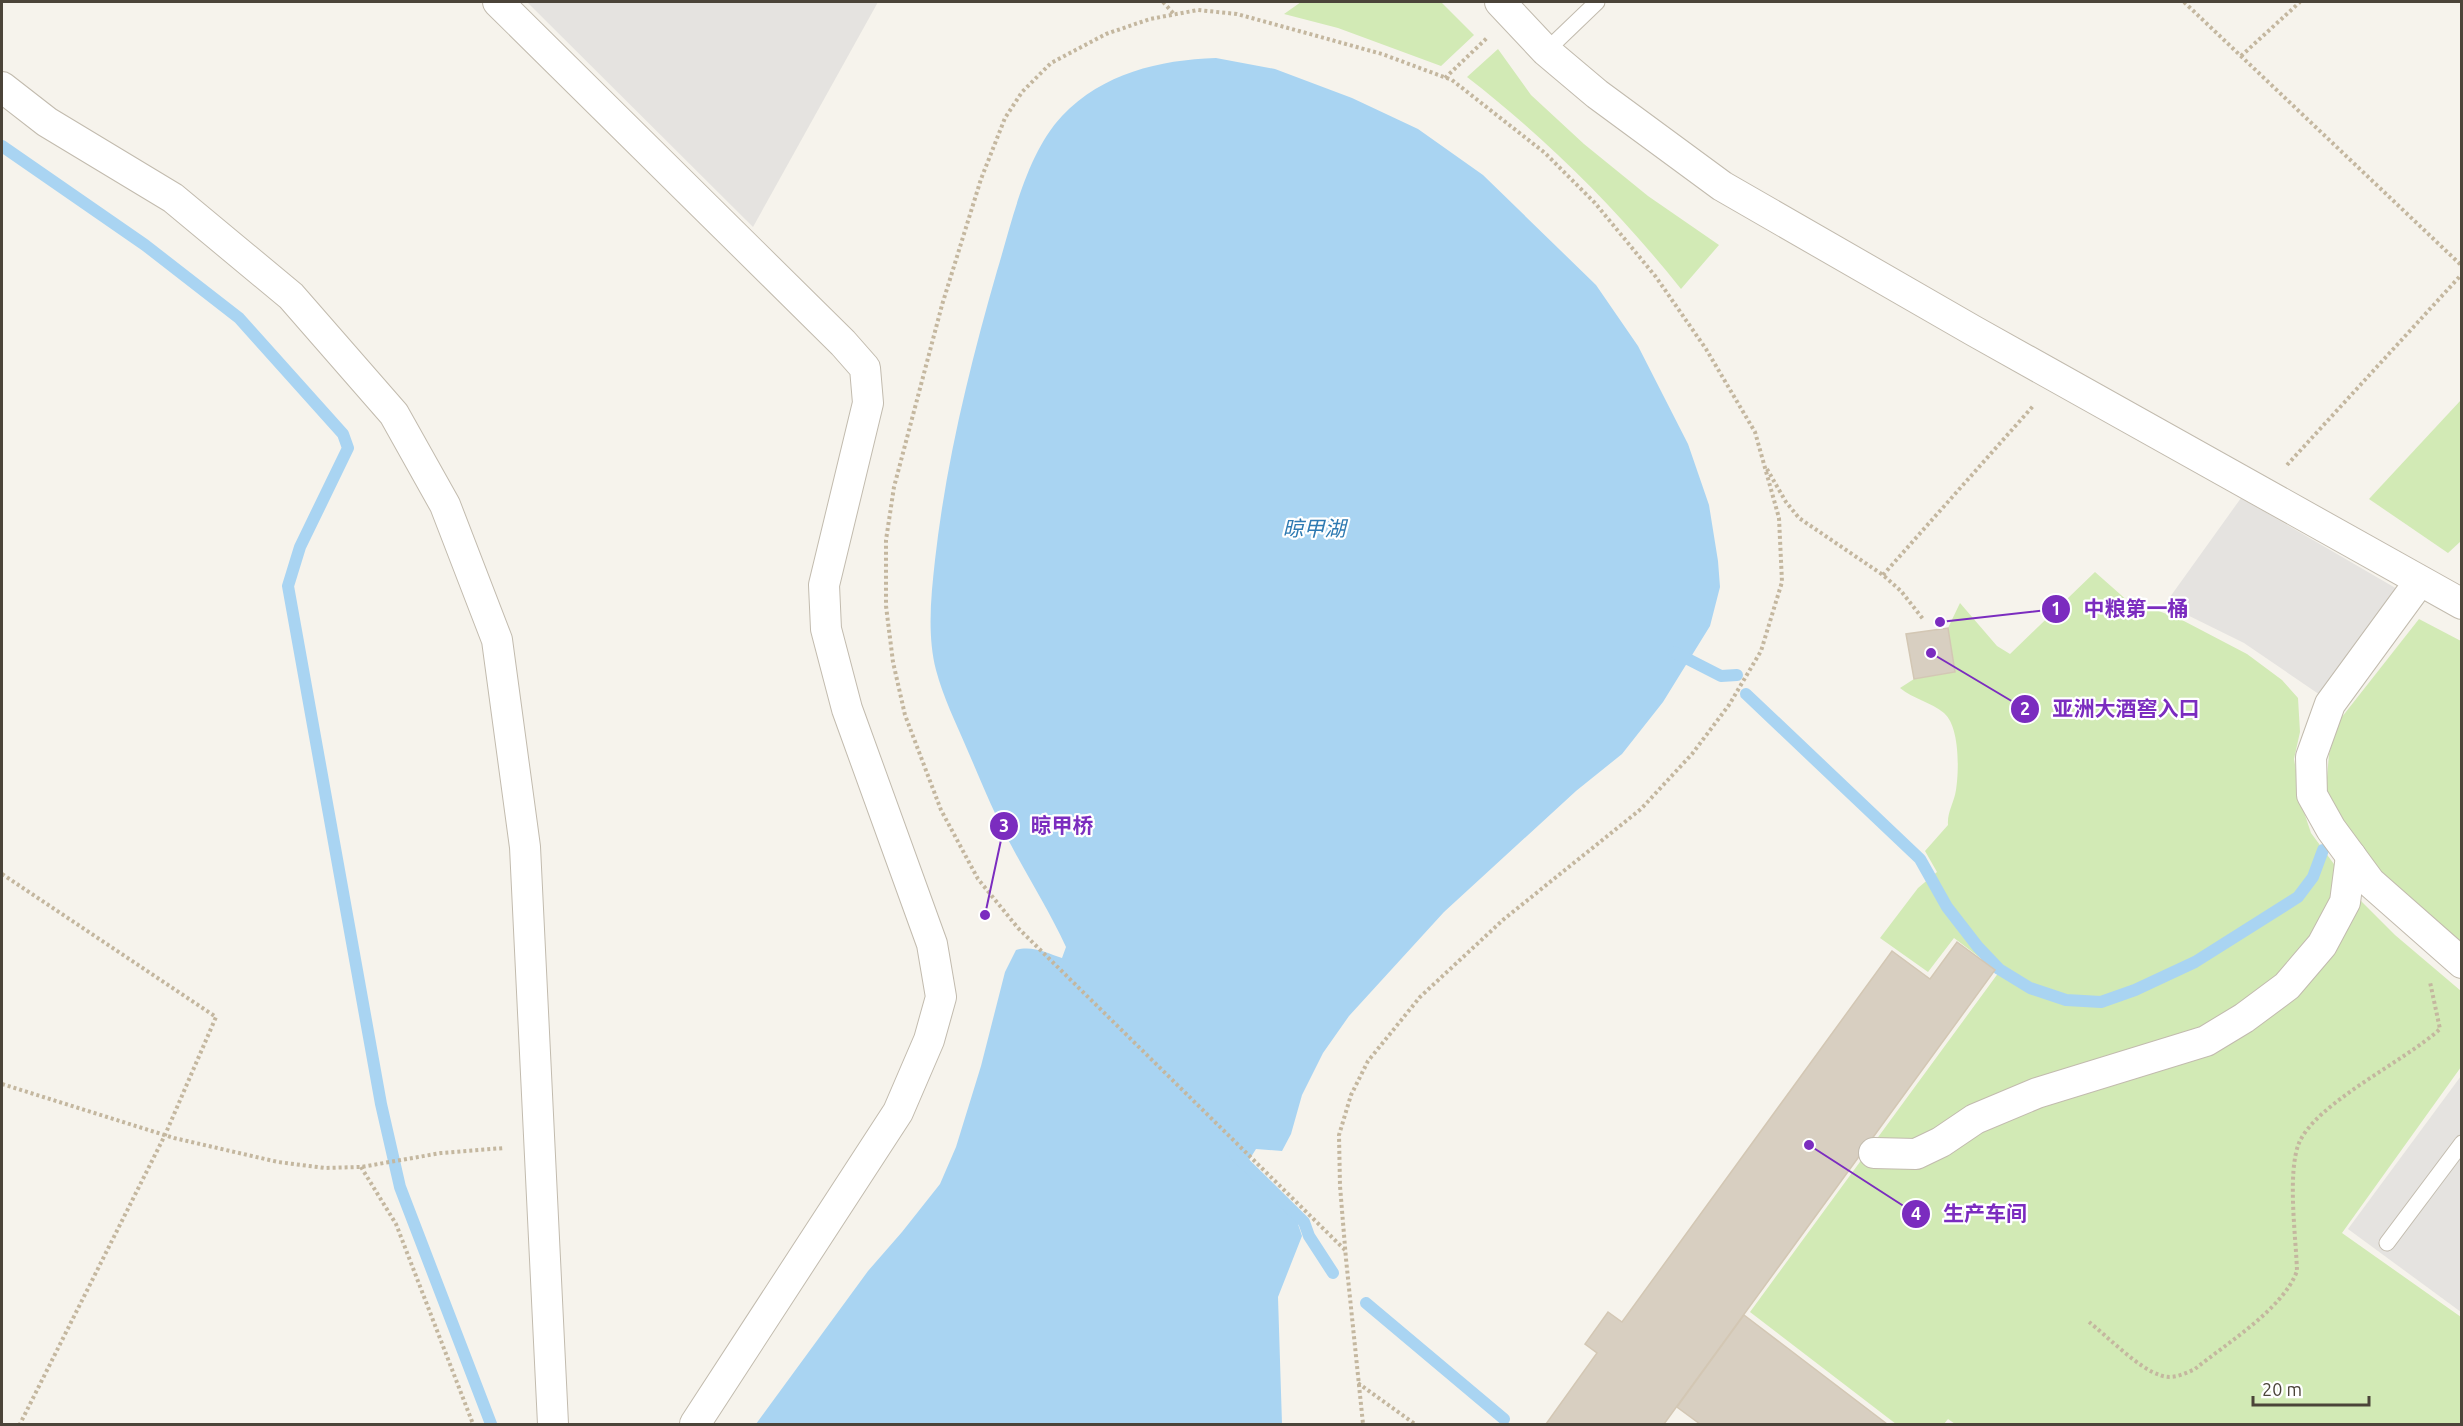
<svg xmlns="http://www.w3.org/2000/svg" width="2463" height="1426" font-family="Ubuntu,'Noto Sans SC',sans-serif">
<style>
.green{fill:#d2eab5}
.parking{fill:#e5e3e0}
.water{fill:#a9d4f2}
.lines{fill:none;stroke-linecap:round;stroke-linejoin:round}
.stream{stroke:#a9d4f2;stroke-width:12}
.building{fill:#d8cfc1;stroke:#d3c7b4;stroke-width:1.5}
.lane-casing{stroke:#c2bbae;stroke-width:17}
.street-casing{stroke:#c2bbae;stroke-width:32}
.path{stroke:#c4b79f;stroke-width:4;stroke-dasharray:3 3;stroke-linecap:butt}
.lane{stroke:#fff;stroke-width:15}
.street{stroke:#fff;stroke-width:30}
.labels{text-anchor:middle;stroke-width:4.5;stroke-linejoin:round;paint-order:stroke}
.water-label{font-size:21px;font-style:italic;fill:#2e7ab2;stroke:#fff}
.leader{fill:none;stroke:#7b2cbf;stroke-width:2}
.callout-dot{fill:#7b2cbf;stroke:#fff;stroke-width:2}
.mark-label{font-size:18px;text-anchor:middle;font-weight:bold;fill:#fff}
.callout-label{font-size:21px;text-anchor:middle;font-weight:bold;fill:#7b2cbf;stroke:#fff;stroke-width:4.5;stroke-linejoin:round;paint-order:stroke}
</style>
<rect width="100%" height="100%" fill="#f6f3ec"/>
<!-- green -->
<g class="green">
<path d="M1301,2H1441L1474,35L1441,66L1338,28L1284,14Z"/>
<path d="M1498,49L1531,95L1584,144L1648,196L1719,245L1681,289C1618,210 1547,139 1467,77Z"/>
<path d="M2461,400V541L2448,553L2369,499Z"/>
<path d="M2095,572L2138,610L2151,608L2182,620L2247,654L2282,680L2298,698L2300,732L2294,759L2303,809L2311,833L2362,902L2395,935L2461,991V1067L2342,1233L2461,1317V1424H1955L1948,1419L1944,1424H1896L1750,1312L1999,972L1954,938L1928,972L1880,938L1918,888L1937,872L1925,851L1948,825C1947,812 1954,803 1956,790C1959,771 1960,727 1944,713C1931,702 1913,699 1900,688L1914,679L1955,672L1948,628L1960,603L1997,646L2010,654Z"/>
<path d="M2419,619L2461,641V949L2398,895L2351,835L2326,789L2329,754L2338,722Z"/>
</g>
<!-- parking -->
<g class="parking">
<path d="M527,2H878L753,227Z"/>
<path d="M2241,498L2404,593L2326,699L2244,643L2165,604Z"/>
<path d="M2461,1076V1312L2348,1229Z"/>
</g>
<!-- water -->
<path class="water" d="M1216,58L1275,69L1352,98L1418,129L1483,175L1596,285L1638,346L1688,444L1709,505L1718,561L1720,587L1710,626L1663,702L1622,754L1576,791L1444,912L1349,1016L1323,1053L1302,1095L1291,1134L1282,1151L1256,1149L1244,1168L1296,1218L1302,1236L1278,1297L1282,1424H756L868,1271L902,1232L940,1184L956,1147L981,1066L1005,972L1016,950C1032,945 1047,953 1062,958L1066,947C1050,912 1029,879 1011,845C994,814 981,781 967,749C956,723 943,697 936,670C927,635 931,596 935,560C946,462 970,365 997,271C1012,222 1026,154 1062,116C1103,73 1159,60 1216,58Z"/>
<g class="lines">
<!-- stream -->
<g class="stream">
<path d="M2,146L145,245L239,318L343,434L348,448L300,547L288,586L381,1104L400,1187L491,1424"/>
<path d="M1674,652L1721,676L1737,675"/>
<path d="M1746,694L1920,859L1947,907L1978,947L1999,969L2030,988L2066,1000L2101,1002L2135,990L2195,962L2298,897L2313,877L2323,850"/>
<path d="M1235,1154L1304,1222L1309,1236L1333,1273"/>
<path d="M1366,1303L1504,1419"/>
</g>
</g>
<!-- building -->
<g class="building">
<path d="M1948,628L1955,672L1914,679L1906,634Z"/>
<path d="M1957,942L1995,970L1664,1424H1546L1597,1353L1585,1344L1608,1312L1622,1322L1892,951L1930,979Z"/>
<path d="M1744,1315L1887,1424H1700L1677,1407Z"/>
</g>
<g class="lines">
<!-- lane casing -->
<g class="lane-casing">
<g id="lane">
<path d="M1546,51L1597,2"/>
<path d="M2387,1243L2462,1143"/>
</g>
</g>
<!-- street casing -->
<g class="street-casing">
<g id="street">
<path d="M498,2L843,343L865,368L868,403L824,585L826,629L847,709L932,944L941,997L929,1040L898,1112L695,1424"/>
<path d="M1500,2L1546,51L1597,94L1722,186L1974,331L2462,604"/>
<path d="M2,87L47,122L173,198L291,296L394,414L445,505L497,640L525,847L553,1424"/>
<path d="M2420,581L2330,704L2311,757L2312,795L2331,829L2370,882L2462,963"/>
<path d="M1874,1153L1916,1154L1941,1142L1975,1119L2037,1093L2206,1041L2244,1018L2287,986L2322,945L2345,902L2351,856"/>
</g>
</g>
<!-- path -->
<g class="path">
<path d="M1163,2L1174,14"/>
<path d="M2184,2L2462,266"/>
<path d="M2241,56L2300,2"/>
<path d="M1445,78L1488,37"/>
<path d="M2287,465L2462,274"/>
<path d="M1767,469L1786,502L1799,518L1883,575L1901,591L1923,619"/>
<path d="M1883,575L2034,405"/>
<path d="M2,874L216,1017L165,1135L20,1424"/>
<path d="M2,1084L174,1138L278,1162L325,1168L361,1167L441,1153L504,1148"/>
<path d="M361,1167L396,1224L473,1424"/>
<path d="M1345,1250L1018,928L978,879L941,810L905,715L893,662L886,606V540L894,487L942,305L981,179L1005,118L1022,92L1051,63L1106,34L1150,19L1198,10L1237,14L1299,31L1382,54L1452,80L1545,153L1595,203L1656,277L1706,349L1755,432L1779,518L1782,582L1761,651L1729,705L1692,754L1641,809L1504,919L1420,997L1368,1061L1351,1095L1339,1135L1340,1186L1346,1259L1363,1424"/>
<path d="M2089,1322C2107,1336 2139,1369 2160,1375C2172,1380 2184,1374 2195,1369C2227,1343 2283,1309 2297,1271C2296,1237 2287,1173 2299,1143C2316,1103 2405,1061 2440,1029L2430,982"/>
<path d="M1358,1383L1415,1424"/>
</g>
<!-- lane -->
<use href="#lane" class="lane"/>
<!-- street -->
<use href="#street" class="street"/>
</g>
<g class="labels">
<!-- water labels -->
<g class="water-label">
<text x="1314" y="536">晾甲湖</text>
</g>
</g>
<!-- callouts -->
<path class="leader" d="M1940 622L2056 609M1931 653L2025 709M985 915L1004 826M1809 1145L1916 1214"/>
<g class="callout-dot">
<circle cx="1940" cy="622" r="6"/>
<circle cx="1931" cy="653" r="6"/>
<circle cx="985" cy="915" r="6"/>
<circle cx="1809" cy="1145" r="6"/>
<circle cx="2056" cy="609" r="15"/>
<circle cx="2025" cy="709" r="15"/>
<circle cx="1004" cy="826" r="15"/>
<circle cx="1916" cy="1214" r="15"/>
</g>
<g class="mark-label">
<text x="2056" y="615">1</text>
<text x="2025" y="715">2</text>
<text x="1004" y="832">3</text>
<text x="1916" y="1220">4</text>
</g>
<g class="callout-label">
<text x="2136" y="616">中粮第一桶</text>
<text x="2126" y="716">亚洲大酒窖入口</text>
<text x="1062" y="833">晾甲桥</text>
<text x="1985" y="1221">生产车间</text>
</g>
<!-- border -->
<rect width="2463" height="1426" fill="none" stroke="#4b4439" stroke-width="6"/>
<!-- scale -->
<path d="M2253 1396v9h116v-9" fill="none" stroke="#4b4439" stroke-width="3"/>
<text x="2262" y="1396" font-size="18" fill="#4b4439" stroke="#ffffff" stroke-width="4.5" paint-order="stroke">20 m</text>
</svg>
